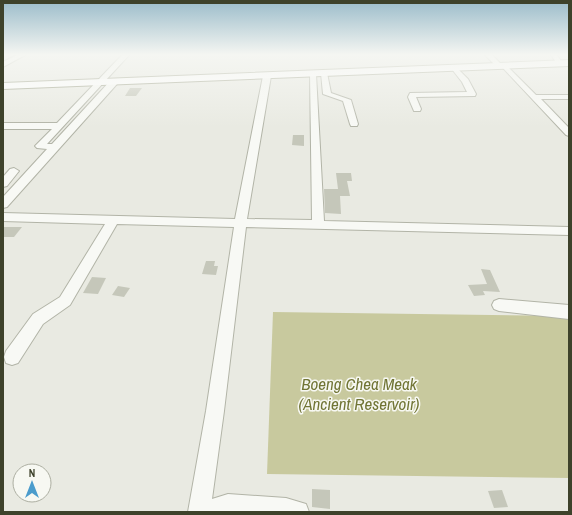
<svg xmlns="http://www.w3.org/2000/svg" width="572" height="515" font-family="'Archivo Narrow',sans-serif">
<style>
.water{fill:#c8c99e}
.building{fill:#c5c7ba}
.lines{fill:none;stroke-linecap:round;stroke-linejoin:round}
.minor-casing{stroke:#b2b4a7;stroke-width:2}
.highway-casing{stroke:#9ea18a;stroke-width:2}
.minor{fill:#f8f9f5;fill-rule:evenodd}
.highway{fill:#fff;fill-rule:evenodd}
.labels{text-anchor:middle;stroke-width:3;stroke-linejoin:round;paint-order:stroke}
.near-water-label{font-size:17px;font-style:italic;fill:#717535;stroke:#f7f8f2}
</style>
<rect width="100%" height="100%" fill="#e9eae2"/>
<!-- water -->
<path class="water" d="M273,312L569,316V478L267,474Z"/>
<!-- building -->
<g class="building">
<path d="M130,88H142L136,96H125Z"/>
<path d="M293,135H304V146L292,145Z"/>
<path d="M336,173H351L352,181H347L350,196H340L341,214L325,213L324,189H338Z"/>
<path d="M3,227H22L14,237H3Z"/>
<path d="M206,261H215L214,266H218L216,275L202,274Z"/>
<path d="M481,269L490,270L500,292L483,291L485,295L474,296L468,285L487,284Z"/>
<path d="M92,277L106,278L98,294L83,293Z"/>
<path d="M118,286L130,288L124,297L112,295Z"/>
<path d="M312,489L330,490V509L312,507Z"/>
<path d="M502,490L508,507L494,508L488,491Z"/>
</g>
<g class="lines">
<!-- minor casing -->
<g class="minor-casing">
<g id="minor">
<path d="M17,55H25L3,67V62Z"/>
<path d="M122,55H129L47,144H52L111,80H117V84L7,207L3,208V197L47,149L37,148L35,146L52,129H3V123H57Z"/>
<path d="M485,55H492L502,65H506L536,95H569V99H541L569,128V136L566,135L502,67H497Z"/>
<path d="M551,55H557L563,64L562,65H558Z"/>
<path d="M454,66L456,67L468,79L476,94L475,96L416,97L421,109L420,111H414L408,97L410,93L467,92L462,82L451,68Z"/>
<path d="M324,71L327,73L331,93L351,100L358,124L357,126H351L350,124L343,101L323,94L321,73Z"/>
<path d="M313,72L316,74L324,221L569,227V235L246,227L224,411L212,499L228,494L286,498L306,504L309,512H188L206,411L234,227L117,224L70,305L43,324L18,363L12,365L6,363L4,357L6,351L33,314L60,297L105,224L3,221V213L235,219L263,76L267,74L271,76L247,219L312,220L310,74Z"/>
<path d="M14,168L19,171L7,186L3,187V177L10,169Z"/>
<path d="M499,299L569,305V319L499,311L494,309L492,305L494,301Z"/>
</g>
</g>
<!-- highway casing -->
<g class="highway-casing">
<path id="highway" d="M569,60V66L3,89V83Z"/>
</g>
<!-- minor -->
<use href="#minor" class="minor"/>
<!-- highway -->
<use href="#highway" class="highway"/>
</g>
<!-- sky -->
<linearGradient id="sky" x2="0" y2="1"><stop stop-color="#9bbcca"/><stop offset="0.43" stop-color="#f5f6f2"/><stop offset="1" stop-color="#f5f6f2" stop-opacity="0"/></linearGradient>
<rect width="572" height="127" fill="url(#sky)"/>
<g class="labels">
<!-- near-water labels -->
<g class="near-water-label">
<text x="359" y="390">Boeng Chea Meak<tspan x="359" dy="20">(Ancient Reservoir)</tspan></text>
</g>
</g>
<!-- border -->
<rect width="572" height="515" fill="none" stroke="#3e422b" stroke-width="8"/>
<!-- north arrow -->
<g transform="translate(32 483)"><circle r="19" fill="#f7f8f2" stroke="#adafa2"/>
<path d="M0-3L7 15L0 10L-7 15Z" fill="#4b9ccc"/>
<text y="-6" font-size="11" font-weight="bold" text-anchor="middle" fill="#3e422b">N</text>
</g>
</svg>
